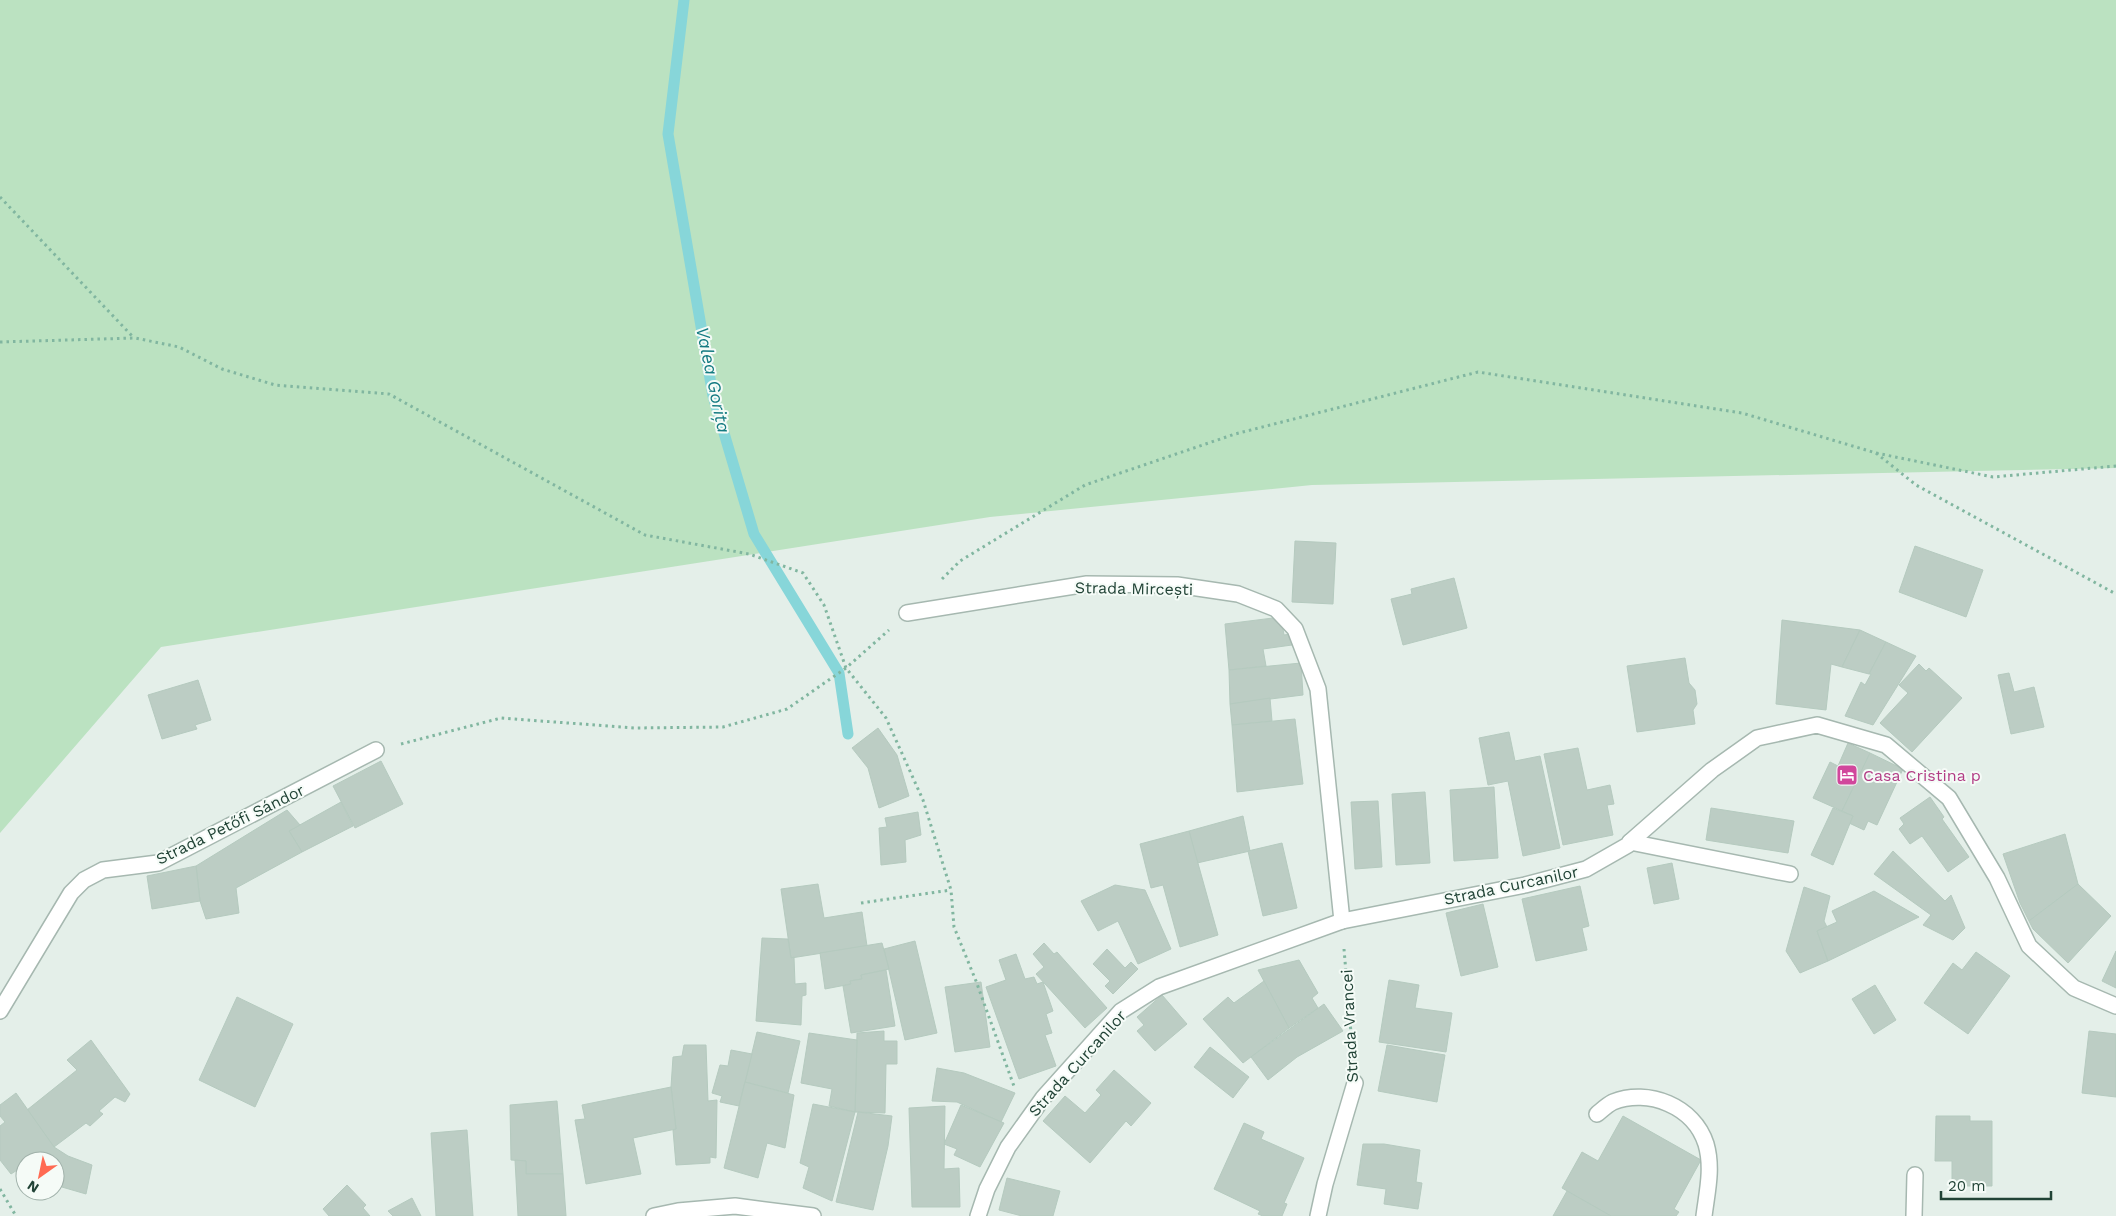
<svg xmlns="http://www.w3.org/2000/svg" width="2116" height="1216" font-family="'Work Sans',sans-serif">
<style>
.green{fill:#bbe2c1}
.lines{fill:none;stroke-linecap:round;stroke-linejoin:round}
.stream{stroke:#87d6d9;stroke-width:11}
.building{fill:#bccdc4;stroke:#b5cabf}
.minor-casing{stroke:#a6b8b0;stroke-width:18}
.path{stroke:#81b6a0;stroke-width:3;stroke-dasharray:2.5 4;stroke-linecap:butt}
.minor{stroke:#fff;stroke-width:15}
.labels{text-anchor:middle;stroke-width:4;stroke-linejoin:round;paint-order:stroke}
.street-label{font-size:16px;fill:#214336;stroke:#f5fbf7}
.hotel-label{font-size:16px;fill:#b23c85;stroke:#f5fbf7;text-anchor:start}
.water-label{font-size:18px;font-style:italic;fill:#137a81;stroke:#f5fbf7}
</style>
<rect width="100%" height="100%" fill="#e4efe9"/>
<!-- green -->
<path class="green" d="M0,0H2116V468L1312,485L990,517L161,647L0,833Z"/>
<g class="lines">
<!-- stream -->
<path class="stream" d="M684,0L668,134L713,396L754,534L839,673L848,734"/>
</g>
<!-- building -->
<g class="building">
<path d="M1295,541L1336,543L1333,604L1292,602Z"/>
<path d="M1915,546L1983,570L1966,617L1899,592Z"/>
<path d="M1454,578L1467,628L1403,645L1391,599L1412,594L1411,589Z"/>
<path d="M1281,617L1284,635L1291,634L1292,645L1263,649L1266,666L1229,670L1225,624Z"/>
<path d="M1782,620L1860,630L1842,667L1831,664L1826,710L1776,704Z"/>
<path d="M1860,630L1886,642L1869,674L1842,667Z"/>
<path d="M1886,642L1916,656L1873,725L1845,716L1861,682L1865,685L1871,674H1869Z"/>
<path d="M1685,658L1689,683L1695,690L1697,704L1693,710L1695,724L1637,732L1627,666Z"/>
<path d="M1301,663L1303,695L1230,704L1229,670Z"/>
<path d="M1919,664L1926,671L1929,668L1962,698L1912,752L1880,723L1908,693L1899,685Z"/>
<path d="M2009,673L2014,692L2034,687L2044,727L2011,734L1998,675Z"/>
<path d="M198,680L211,720L195,725L197,729L162,739L148,695Z"/>
<path d="M1270,698L1272,721L1232,725L1230,704Z"/>
<path d="M1295,719L1303,784L1237,792L1232,725Z"/>
<path d="M878,728L897,755L909,796L879,808L868,768L852,748Z"/>
<path d="M1509,732L1515,761L1540,756L1560,848L1523,856L1508,781L1488,785L1479,738Z"/>
<path d="M1848,743L1870,753L1842,811L1813,798L1830,762L1838,766Z"/>
<path d="M1578,748L1587,790L1610,785L1614,804L1607,805L1613,835L1563,845L1544,754Z"/>
<path d="M1870,753L1903,769L1877,825L1868,821L1864,830L1849,823L1853,816L1842,811Z"/>
<path d="M381,761L403,804L355,828L333,786Z"/>
<path d="M1494,787L1498,858L1454,861L1450,790Z"/>
<path d="M1425,792L1430,863L1396,865L1392,794Z"/>
<path d="M1930,797L1944,817L1942,819L1969,857L1948,872L1922,836L1910,844L1899,829L1904,824L1900,818Z"/>
<path d="M1378,801L1382,867L1355,869L1351,802Z"/>
<path d="M341,802L353,826L302,852L289,831Z"/>
<path d="M1711,808L1794,821L1788,853L1706,840Z"/>
<path d="M1833,808L1853,816L1833,865L1811,855Z"/>
<path d="M287,810L300,825L289,831L302,852L236,888L239,913L206,919L200,901L196,866Z"/>
<path d="M918,812L921,835L905,840L906,862L881,865L879,828L887,827L885,818Z"/>
<path d="M1243,816L1250,851L1197,863L1189,831Z"/>
<path d="M1189,831L1218,935L1180,947L1163,885L1151,888L1140,844Z"/>
<path d="M2065,834L2078,884L2029,921L2020,903L2003,854Z"/>
<path d="M1282,843L1297,908L1263,916L1248,851Z"/>
<path d="M1893,851L1945,901L1951,895L1965,928L1953,940L1923,925L1931,915L1874,874Z"/>
<path d="M1672,863L1679,899L1654,904L1647,868Z"/>
<path d="M196,866L200,901L152,909L147,876Z"/>
<path d="M818,884L824,918L862,912L867,946L791,958L781,889Z"/>
<path d="M2078,884L2111,916L2068,963L2033,929L2029,921Z"/>
<path d="M1115,885L1145,890L1171,949L1138,964L1118,921L1098,931L1081,901Z"/>
<path d="M1580,886L1589,926L1582,928L1587,950L1536,961L1522,899Z"/>
<path d="M1804,887L1830,896L1824,921L1827,927L1817,931L1828,961L1800,973L1786,951Z"/>
<path d="M1874,891L1919,917L1828,961L1817,931L1837,922L1832,911Z"/>
<path d="M1483,904L1498,967L1461,976L1446,913Z"/>
<path d="M762,938L788,939L791,958L794,957L795,984L806,983V995L802,996L801,1025L756,1021Z"/>
<path d="M915,941L937,1033L905,1040L884,949Z"/>
<path d="M882,943L889,969L861,975L862,979L850,981L851,984L825,989L820,953Z"/>
<path d="M1044,943L1054,954L1057,952L1107,1008L1085,1028L1036,974L1044,967L1033,954Z"/>
<path d="M1107,949L1125,968L1131,962L1138,969L1113,994L1105,986L1110,981L1093,964Z"/>
<path d="M2116,951V988L2102,981Z"/>
<path d="M1976,952L2010,976L1968,1034L1924,1003L1953,963L1962,970Z"/>
<path d="M1016,954L1025,979L1034,977L1037,984L1043,982L1053,1011L1046,1014L1052,1033L1045,1035L1056,1066L1019,1079L986,987L1006,980L999,960Z"/>
<path d="M1299,960L1318,993L1312,998L1318,1008L1289,1028L1258,970Z"/>
<path d="M886,970L895,1026L851,1033L843,986L851,984L850,981L862,979L861,975Z"/>
<path d="M1389,980L1419,985L1415,1008L1452,1013L1446,1052L1379,1042Z"/>
<path d="M1264,981L1289,1028L1243,1063L1203,1019L1228,997L1234,1003Z"/>
<path d="M981,982L990,1047L955,1052L945,987Z"/>
<path d="M1875,985L1896,1020L1874,1034L1852,999Z"/>
<path d="M1162,995L1187,1024L1155,1051L1137,1031L1144,1025L1137,1017Z"/>
<path d="M237,997L293,1024L255,1107L199,1080Z"/>
<path d="M1324,1004L1343,1031L1297,1057L1268,1080L1251,1057Z"/>
<path d="M884,1031V1041H897V1064H886L885,1113L855,1112L857,1033Z"/>
<path d="M2089,1031L2116,1034V1097L2082,1093Z"/>
<path d="M757,1032L800,1041L788,1093L745,1082Z"/>
<path d="M809,1033L857,1040L855,1112L829,1106L832,1089L801,1083Z"/>
<path d="M91,1040L130,1094L125,1102L115,1097L99,1111L103,1114L90,1126L86,1123L54,1147L27,1110L77,1070L67,1060Z"/>
<path d="M684,1045H706L708,1101L717,1100L716,1158L710,1157V1163L676,1165L673,1130L676,1129L671,1087L673,1057L682,1056Z"/>
<path d="M1387,1045L1445,1055L1437,1102L1378,1091Z"/>
<path d="M1210,1047L1249,1077L1233,1098L1194,1067Z"/>
<path d="M731,1050L752,1054L739,1106L720,1102L722,1096L712,1093L720,1065L728,1066Z"/>
<path d="M937,1068L964,1073L1015,1093L1001,1122L957,1102L932,1101Z"/>
<path d="M1114,1070L1151,1103L1131,1126L1126,1121L1090,1163L1043,1121L1065,1096L1085,1113L1101,1095L1096,1090Z"/>
<path d="M745,1082L794,1095L785,1148L767,1143L758,1178L724,1168Z"/>
<path d="M671,1087L676,1129L633,1138L641,1174L586,1184L575,1120L585,1119L582,1105Z"/>
<path d="M16,1093L54,1147L68,1156L92,1165L86,1194L55,1185V1161H25V1165L11,1174L0,1160V1126L5,1122L0,1116V1105Z"/>
<path d="M557,1101L563,1174H526V1161L511,1160L510,1105Z"/>
<path d="M813,1104L855,1112L832,1201L803,1188L809,1167L800,1163Z"/>
<path d="M961,1105L1004,1123L980,1167L954,1155L957,1149L944,1144Z"/>
<path d="M945,1106L944,1169L959,1168L960,1207H912L909,1108Z"/>
<path d="M858,1112L892,1116L888,1146L873,1210L836,1202Z"/>
<path d="M1623,1116L1701,1160L1674,1209L1679,1212L1676,1216H1611L1562,1188L1582,1152L1598,1161Z"/>
<path d="M1936,1116H1970V1121H1992V1186H1952V1161H1935Z"/>
<path d="M1244,1123L1264,1132L1261,1139L1304,1158L1284,1203L1287,1204L1282,1216H1263L1258,1214L1260,1211L1214,1189Z"/>
<path d="M467,1130L473,1216H436L431,1133Z"/>
<path d="M1363,1144H1384L1420,1150L1416,1182L1422,1183L1418,1209L1384,1204L1386,1189L1357,1185Z"/>
<path d="M515,1160L526,1161V1174H563L566,1216H518Z"/>
<path d="M1007,1178L1060,1191L1053,1216H1022L999,1210Z"/>
<path d="M347,1185L366,1205L363,1208L370,1216H329L323,1209Z"/>
<path d="M1567,1191L1611,1216H1553Z"/>
<path d="M412,1198L421,1216H393L388,1211Z"/>
</g>
<g class="lines">
<!-- minor casing -->
<g class="minor-casing">
<g id="minor">
<path d="M907,613L1087,584L1177,585L1238,594L1276,609L1295,629L1318,689L1342,921"/>
<path d="M1630,842L1790,874"/>
<path d="M0,1011L71,893L84,880L103,870L158,863L376,750"/>
<path d="M1597,1114C1602,1110 1607,1105 1613,1102C1648,1088 1694,1106 1706,1144C1713,1168 1707,1192 1704,1216"/>
<path d="M654,1216L678,1211L735,1206L813,1216"/>
<path d="M978,1216L987,1189L1008,1147L1043,1098L1121,1011L1159,987L1342,921L1525,885L1586,869L1628,845L1630,842L1712,770L1757,738L1817,725L1886,745L1949,798L1997,878L2029,946L2074,988L2116,1006"/>
<path d="M1318,1216L1325,1184L1355,1083"/>
<path d="M1914,1216L1915,1175"/>
</g>
</g>
<!-- path -->
<g class="path">
<path d="M0,197L134,338"/>
<path d="M0,342L135,338L179,347L222,369L275,385L389,394L645,535L749,554L803,573L824,605L846,668L886,718L923,800L951,890L954,927L976,981L1015,1089"/>
<path d="M1876,453L1916,485L2116,594"/>
<path d="M942,579L960,561L1085,485L1235,434L1478,372L1742,413L1876,453L1993,477L2116,466"/>
<path d="M401,744L501,718L635,728L723,727L787,709L846,668L889,630"/>
<path d="M861,903L951,890"/>
<path d="M1344,949L1353,1057"/>
<path d="M0,1189L16,1216"/>
</g>
<!-- minor -->
<use href="#minor" class="minor"/>
</g>
<!-- icons -->
<defs>
<g id="hotel-square" transform="scale(1.125)"><rect x="-9" y="-9" width="18" height="18" rx="4" fill="#d1479c" stroke="#f5fbf7"/><path d="M-6-4.5h1.5V1H6V5H4.5V3h-9V5H-6ZM-4 0a1.8 1.8 0 1 1 3.6 0ZM.5 0V-2.5h3Q6-2.5 6 0Z" fill="#fff"/></g>
</defs>
<g fill-rule="evenodd">
<use href="#hotel-square" x="1847" y="775"/>
</g>
<g class="labels">
<!-- street labels -->
<g class="street-label">
<text transform="translate(1134 588) rotate(1)" y="6">Strada Mircești</text>
<text transform="translate(230 824) rotate(-26)" y="6">Strada Petőfi Sándor</text>
<text transform="translate(1511 885) rotate(-12)" y="6">Strada Curcanilor</text>
<text transform="translate(1349 1026) rotate(-93)" y="6">Strada Vrancei</text>
<text transform="translate(1077 1063) rotate(-48)" y="6">Strada Curcanilor</text>
</g>
<!-- hotel labels -->
<g class="hotel-label">
<text x="1863" y="781">Casa Cristina p</text>
</g>
<!-- water labels -->
<g class="water-label">
<text transform="translate(713 380) rotate(78)" y="6">Valea Gorița</text>
</g>
</g>
<!-- north arrow -->
<g transform="translate(40 1176) rotate(213)"><circle r="24" fill="#f5fbf7" stroke="#a0b1aa"/>
<path d="M0-4L9 19L0 12L-9 19Z" fill="#ff6a52"/>
<text y="-8" font-size="14" font-weight="bold" text-anchor="middle" fill="#214336">N</text>
</g>
<!-- scale -->
<path d="M1941 1191v8h110v-8" fill="none" stroke="#214336" stroke-width="2.5"/>
<text x="1948" y="1191" font-size="15" fill="#214336" stroke="#f5fbf7" stroke-width="4" paint-order="stroke">20 m</text>
</svg>
